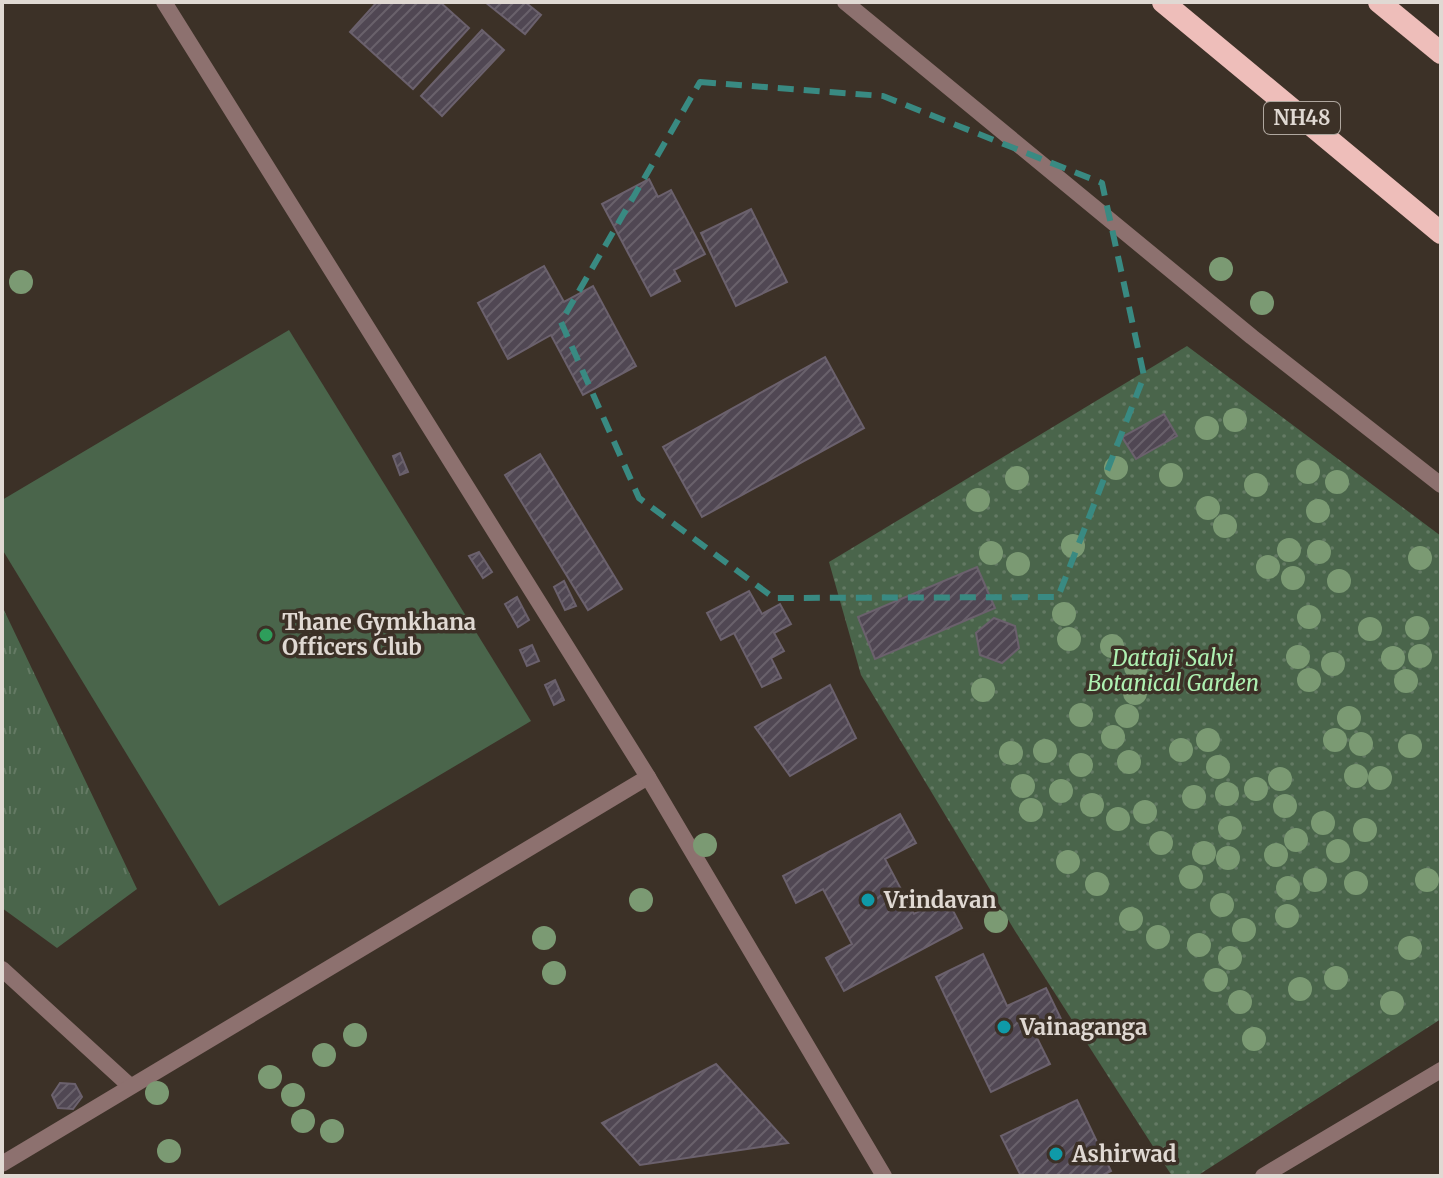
<svg xmlns="http://www.w3.org/2000/svg" width="1443" height="1178" font-family="Merriweather,serif">
<style>
.grass{fill:url(#grass-tufts)}
.garden{fill:url(#garden-dots)}
.pitch{fill:#4a654b}
.building{fill:url(#building-hatch);stroke:#6b616d;stroke-width:2}
.lines{fill:none;stroke-linecap:round;stroke-linejoin:round}
.minor{stroke:#8d716f;stroke-width:16}
.tertiary{stroke:#8d716f;stroke-width:16}
.trunk{stroke:#eebeba;stroke-width:22}
.tree{fill:#7b9a73}
.marked{fill:none;stroke:#398a82;stroke-width:6;stroke-dasharray:16 10;stroke-linejoin:round}
.leisure-dot{fill:#2e9e5b;stroke:#3c3127;stroke-width:3}
.culture-dot{fill:#0f9aa8;stroke:#3c3127;stroke-width:3}
.labels{text-anchor:middle;stroke-width:7;stroke-linejoin:round;paint-order:stroke}
.shield{fill:#3c3127;stroke:#afa79f;stroke-width:2}
.shield-label{font-size:20px;font-weight:bold;fill:#e0d9d3}
.poi-label{font-size:22px;font-weight:bold;fill:#e0d9d3;stroke:#3c3127;text-anchor:start}
.park-label{font-size:22px;font-style:italic;fill:#aef0b1;stroke:#3c3127}
</style>
<defs>
<pattern id="grass-tufts" width="24" height="20" patternUnits="userSpaceOnUse" patternTransform="scale(2)"><rect width="24" height="20" fill="#4a654b"/><path d="M3 7l-1-3M5 7V3M7 7l1-3M15 17l-1-3M17 17v-4M19 17l1-3" fill="none" stroke="#647a64"/></pattern>
<pattern id="garden-dots" width="8" height="8" patternUnits="userSpaceOnUse" patternTransform="scale(2)"><rect width="8" height="8" fill="#4a654b"/><path d="M2 2h.1M6 6h.1" fill="none" stroke="#647a64" stroke-width="1.8" stroke-linecap="round"/></pattern>
<pattern id="building-hatch" width="6" height="6" patternUnits="userSpaceOnUse" patternTransform="scale(2)"><rect width="6" height="6" fill="#504753"/><path d="M-1 1l2-2M0 6l6-6M5 7l2-2" fill="none" stroke="#69616b"/></pattern>
</defs>
<rect width="100%" height="100%" fill="#3c3127"/>
<!-- grass -->
<path class="grass" d="M2,606L137,889L57,948L2,908Z"/>
<!-- garden -->
<path class="garden" d="M1187,346L1441,536V1019L1197,1176H1172L1015,931L861,675L829,562Z"/>
<!-- pitch -->
<path class="pitch" d="M289,330L531,721L219,906L2,549V500Z"/>
<!-- building -->
<g class="building">
<path d="M377,2H440L469,28L413,89L350,32Z"/>
<path d="M485,2H525L541,15L525,34Z"/>
<path d="M482,30L504,50L442,116L421,96Z"/>
<path d="M649,179L658,197L671,190L705,254L674,270L680,281L651,296L602,204Z"/>
<path d="M751,209L787,282L736,306L701,233Z"/>
<path d="M544,266L564,302L593,286L636,366L583,395L551,335L508,359L478,303Z"/>
<path d="M825,357L864,428L702,517L663,447Z"/>
<path d="M1164,414L1177,436L1136,459L1122,437Z"/>
<path d="M400,453L408,472L400,475L393,456Z"/>
<path d="M540,454L622,589L588,610L505,475Z"/>
<path d="M479,552L492,572L483,578L469,556Z"/>
<path d="M977,567L995,608L875,659L858,617Z"/>
<path d="M564,581L576,606L565,610L554,587Z"/>
<path d="M749,591L762,614L780,604L791,624L774,633L784,651L771,658L781,678L762,687L734,633L721,640L707,613Z"/>
<path d="M517,597L529,620L518,627L505,604Z"/>
<path d="M994,618L1015,626L1019,648L1002,663L980,655L976,633Z"/>
<path d="M532,645L539,661L527,666L520,650Z"/>
<path d="M555,680L564,700L554,705L545,685Z"/>
<path d="M830,685L856,738L790,776L755,727Z"/>
<path d="M900,814L916,843L885,859L914,914L946,897L962,928L844,991L826,958L852,944L823,889L796,903L783,876Z"/>
<path d="M983,954L1007,1006L1046,988L1062,1021L1035,1034L1050,1064L991,1092L936,977Z"/>
<path d="M716,1064L788,1143L640,1165L602,1123Z"/>
<path d="M60,1083L75,1084L82,1097L73,1109L58,1108L52,1095Z"/>
<path d="M1077,1100L1111,1171L1101,1176H1021L1001,1136Z"/>
</g>
<g class="lines">
<!-- minor -->
<g class="minor">
<path d="M2,969L130,1086"/>
<path d="M2,1164L648,777"/>
</g>
<!-- tertiary -->
<g class="tertiary">
<path d="M164,2L648,777L884,1176"/>
<path d="M845,2L1252,337L1441,485"/>
<path d="M1263,1176L1441,1070"/>
</g>
<!-- trunk -->
<g class="trunk">
<path d="M1163,2L1441,233"/>
<path d="M1379,2L1441,53"/>
</g>
</g>
<!-- trees -->
<g class="tree">
<circle cx="1221" cy="269" r="12"/>
<circle cx="21" cy="282" r="12"/>
<circle cx="1262" cy="303" r="12"/>
<circle cx="1235" cy="420" r="12"/>
<circle cx="1207" cy="428" r="12"/>
<circle cx="1116" cy="468" r="12"/>
<circle cx="1308" cy="472" r="12"/>
<circle cx="1171" cy="475" r="12"/>
<circle cx="1017" cy="478" r="12"/>
<circle cx="1337" cy="482" r="12"/>
<circle cx="1256" cy="485" r="12"/>
<circle cx="978" cy="500" r="12"/>
<circle cx="1208" cy="508" r="12"/>
<circle cx="1318" cy="511" r="12"/>
<circle cx="1225" cy="526" r="12"/>
<circle cx="1073" cy="546" r="12"/>
<circle cx="1289" cy="550" r="12"/>
<circle cx="1319" cy="552" r="12"/>
<circle cx="991" cy="553" r="12"/>
<circle cx="1420" cy="558" r="12"/>
<circle cx="1018" cy="564" r="12"/>
<circle cx="1268" cy="567" r="12"/>
<circle cx="1293" cy="578" r="12"/>
<circle cx="1339" cy="581" r="12"/>
<circle cx="1064" cy="614" r="12"/>
<circle cx="1309" cy="617" r="12"/>
<circle cx="1417" cy="628" r="12"/>
<circle cx="1370" cy="629" r="12"/>
<circle cx="1069" cy="639" r="12"/>
<circle cx="1112" cy="646" r="12"/>
<circle cx="1420" cy="656" r="12"/>
<circle cx="1298" cy="657" r="12"/>
<circle cx="1393" cy="658" r="12"/>
<circle cx="1333" cy="664" r="12"/>
<circle cx="1136" cy="667" r="12"/>
<circle cx="1309" cy="680" r="12"/>
<circle cx="1406" cy="681" r="12"/>
<circle cx="983" cy="690" r="12"/>
<circle cx="1135" cy="693" r="12"/>
<circle cx="1081" cy="715" r="12"/>
<circle cx="1127" cy="716" r="12"/>
<circle cx="1349" cy="718" r="12"/>
<circle cx="1113" cy="737" r="12"/>
<circle cx="1208" cy="740" r="12"/>
<circle cx="1335" cy="740" r="12"/>
<circle cx="1361" cy="744" r="12"/>
<circle cx="1410" cy="746" r="12"/>
<circle cx="1181" cy="750" r="12"/>
<circle cx="1045" cy="751" r="12"/>
<circle cx="1011" cy="753" r="12"/>
<circle cx="1129" cy="762" r="12"/>
<circle cx="1081" cy="765" r="12"/>
<circle cx="1218" cy="767" r="12"/>
<circle cx="1356" cy="776" r="12"/>
<circle cx="1380" cy="778" r="12"/>
<circle cx="1280" cy="779" r="12"/>
<circle cx="1023" cy="786" r="12"/>
<circle cx="1256" cy="789" r="12"/>
<circle cx="1061" cy="791" r="12"/>
<circle cx="1227" cy="794" r="12"/>
<circle cx="1194" cy="797" r="12"/>
<circle cx="1092" cy="805" r="12"/>
<circle cx="1285" cy="806" r="12"/>
<circle cx="1031" cy="810" r="12"/>
<circle cx="1145" cy="812" r="12"/>
<circle cx="1118" cy="819" r="12"/>
<circle cx="1323" cy="823" r="12"/>
<circle cx="1230" cy="828" r="12"/>
<circle cx="1365" cy="830" r="12"/>
<circle cx="1296" cy="840" r="12"/>
<circle cx="1161" cy="843" r="12"/>
<circle cx="705" cy="845" r="12"/>
<circle cx="1338" cy="851" r="12"/>
<circle cx="1204" cy="853" r="12"/>
<circle cx="1276" cy="855" r="12"/>
<circle cx="1228" cy="858" r="12"/>
<circle cx="1068" cy="862" r="12"/>
<circle cx="1191" cy="877" r="12"/>
<circle cx="1315" cy="880" r="12"/>
<circle cx="1427" cy="880" r="12"/>
<circle cx="1356" cy="883" r="12"/>
<circle cx="1097" cy="884" r="12"/>
<circle cx="1288" cy="888" r="12"/>
<circle cx="641" cy="900" r="12"/>
<circle cx="1222" cy="905" r="12"/>
<circle cx="1287" cy="916" r="12"/>
<circle cx="1131" cy="919" r="12"/>
<circle cx="996" cy="921" r="12"/>
<circle cx="1244" cy="930" r="12"/>
<circle cx="1158" cy="937" r="12"/>
<circle cx="544" cy="938" r="12"/>
<circle cx="1199" cy="945" r="12"/>
<circle cx="1410" cy="948" r="12"/>
<circle cx="1230" cy="958" r="12"/>
<circle cx="554" cy="973" r="12"/>
<circle cx="1336" cy="978" r="12"/>
<circle cx="1216" cy="980" r="12"/>
<circle cx="1300" cy="989" r="12"/>
<circle cx="1240" cy="1002" r="12"/>
<circle cx="1392" cy="1003" r="12"/>
<circle cx="355" cy="1035" r="12"/>
<circle cx="1254" cy="1039" r="12"/>
<circle cx="324" cy="1055" r="12"/>
<circle cx="270" cy="1077" r="12"/>
<circle cx="157" cy="1093" r="12"/>
<circle cx="293" cy="1095" r="12"/>
<circle cx="303" cy="1121" r="12"/>
<circle cx="332" cy="1131" r="12"/>
<circle cx="169" cy="1151" r="12"/>
</g>
<!-- marked area -->
<path class="marked" d="M700,82L883,96L1102,183L1144,376L1058,597L774,598L639,498L561,322Z"/>
<!-- markers -->
<circle class="leisure-dot" cx="266" cy="635" r="8"/>
<g class="culture-dot">
<circle cx="868" cy="900" r="8"/>
<circle cx="1004" cy="1027" r="8"/>
<circle cx="1056" cy="1154" r="8"/>
</g>
<g class="labels">
<!-- shield labels -->
<rect class="shield" x="1264" y="102" width="76" height="32" rx="6"/>
<g class="shield-label">
<text x="1302" y="125">NH48</text>
</g>
<!-- poi labels -->
<g class="poi-label">
<text x="282" y="630">Thane Gymkhana<tspan x="282" dy="25">Officers Club</tspan></text>
<text x="884" y="908">Vrindavan</text>
<text x="1020" y="1035">Vainaganga</text>
<text x="1072" y="1162">Ashirwad</text>
</g>
<!-- park labels -->
<g class="park-label">
<text x="1173" y="666">Dattaji Salvi<tspan x="1173" dy="25">Botanical Garden</tspan></text>
</g>
</g>
<!-- border -->
<rect width="1443" height="1178" fill="none" stroke="#e0d9d3" stroke-width="8"/>
</svg>
